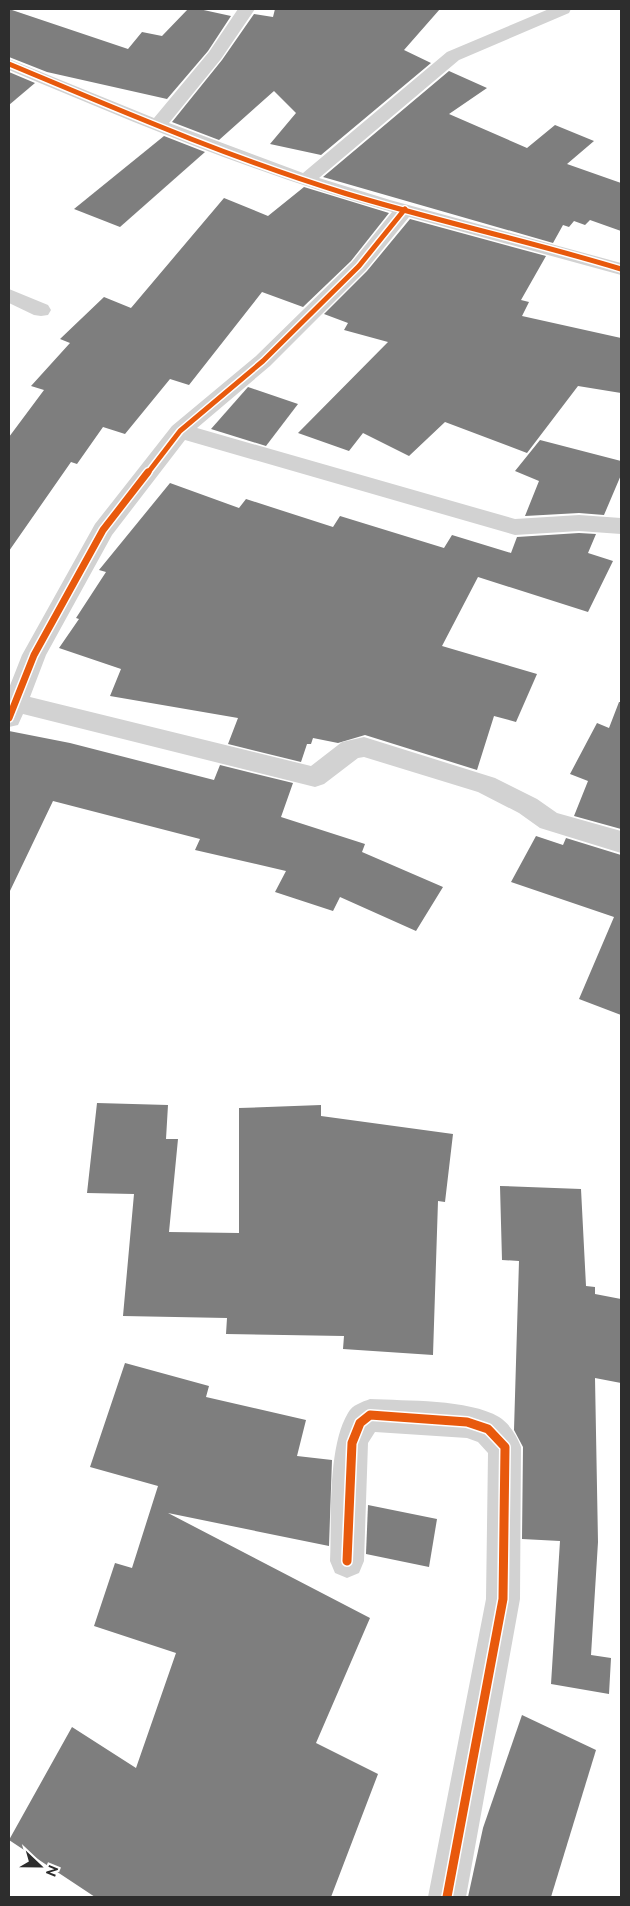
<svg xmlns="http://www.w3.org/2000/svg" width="630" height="1906" font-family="Raleway,sans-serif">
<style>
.building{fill:#7e7e7e}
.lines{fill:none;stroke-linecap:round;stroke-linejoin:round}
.street{fill:#d2d2d2;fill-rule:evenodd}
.cycleway-far2-casing{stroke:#fff;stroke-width:8}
.cycleway-far1-casing{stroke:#fff;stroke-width:10}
.cycleway-casing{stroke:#fff;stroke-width:12}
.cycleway-far2{stroke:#e8590c;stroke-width:5}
.cycleway-far1{stroke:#e8590c;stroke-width:7}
.cycleway{stroke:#e8590c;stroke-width:9}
</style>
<rect width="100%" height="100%" fill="#fff"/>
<!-- building -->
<g class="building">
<path d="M9,9L128,49L142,32L162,36L188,9H199L231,16L208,51L167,99L47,72L9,57Z"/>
<path d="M275,9H440L404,50L431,63L321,155L270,144L296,113L274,91L219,140L172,122L222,60L254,14L273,17Z"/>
<path d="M449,71L487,88L449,114L527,148L555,125L594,141L567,164L621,183V231L590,220L585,225L574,221L569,227L563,225L553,243L323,177Z"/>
<path d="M9,72L35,83L9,105Z"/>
<path d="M164,136L205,152L120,227L74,209Z"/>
<path d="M304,187L389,213L351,261L303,307L262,292L189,385L170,379L125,434L103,427L77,464L71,462L9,551V437L44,390L31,386L70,343L60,339L104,297L131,308L224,198L268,216Z"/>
<path d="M410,219L546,256L521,300L529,302L522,316L621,338V393L578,386L527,453L445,422L409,456L363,433L349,451L298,433L388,342L344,330L348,323L324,314L367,271Z"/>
<path d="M248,387L298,404L266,446L211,429Z"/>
<path d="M540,440L621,461V475L604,515L579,513L525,516L539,481L515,471Z"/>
<path d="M170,483L239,508L246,499L333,527L340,516L444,548L452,535L511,553L517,537L579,533L596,534L588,553L613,561L588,612L478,577L442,646L537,674L516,722L494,716L477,770L365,735L338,743L313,738L311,744H307L301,762L228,744L238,718L110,696L121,669L59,648L79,619L76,618L106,572L99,570Z"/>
<path d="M619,702H621V829L574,816L588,781L570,774L597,723L609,728Z"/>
<path d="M9,731L70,743L214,780L220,765L293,783L281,817L365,844L362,852L443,887L416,931L340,897L333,911L275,892L286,871L195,850L200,839L53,801L9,893Z"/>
<path d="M536,836L563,845L566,838L621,855V1015L579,999L614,917L511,882Z"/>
<path d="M97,1103L168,1105L166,1139H178L169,1232L239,1233V1108L321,1105V1116L453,1134L445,1202L438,1201L433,1355L343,1349L344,1336L226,1334L227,1318L123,1316L134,1194L87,1193Z"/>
<path d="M500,1186L581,1189L586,1286L595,1287V1294L621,1299V1383L595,1378L598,1542L591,1655L611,1658L609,1694L551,1684L560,1541L522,1539L523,1447L514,1430L519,1261L502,1260Z"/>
<path d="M125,1363L209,1386L206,1397L306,1420L297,1456L332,1460L329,1546L168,1513L370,1618L316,1743L378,1774L331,1897H95L9,1840L72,1727L136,1768L176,1653L94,1626L115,1563L132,1568L158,1486L90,1467Z"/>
<path d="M368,1505L437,1519L429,1567L366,1554Z"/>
<path d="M522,1715L596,1750L551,1897H468L483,1828Z"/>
</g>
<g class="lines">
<!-- street -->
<g class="street">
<path d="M238,9H255L221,59L169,123L303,173L447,52L549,9H571L569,13L459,60L319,178L390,200L621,263V275L409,217L366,270L270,366L197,428L515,519L579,515L621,518V534L579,531L515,535L185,440L112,535L46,655L30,697L311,766L342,742L364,737L495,778L537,799L557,813L621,831V853L540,828L519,813L478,792L364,757L358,758L324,784L315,787L23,714L18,725L9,727V688L22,655L95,524L172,426L256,356L352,262L392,212C260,176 135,123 9,70V59L154,118L209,52Z"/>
<path d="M9,289L48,305L51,310L48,315L41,316L34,315L9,303Z"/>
<path d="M370,1399C406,1401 469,1399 499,1417C509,1423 517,1436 521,1447L520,1599L466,1897H428L486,1599L488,1453L478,1442L467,1438L375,1432L368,1443L364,1561L359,1573L347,1578L335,1573L330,1561C332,1519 327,1448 348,1413C352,1405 362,1402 370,1399Z"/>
</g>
<!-- cycleway-far2 casing -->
<g class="cycleway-far2-casing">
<g id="cycleway-far2">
<path d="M9,64C119,110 230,158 344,193C436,221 529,241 621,269"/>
<path d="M147,474L180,431L263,361L359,266L405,209"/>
</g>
</g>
<!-- cycleway-far1 casing -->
<g class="cycleway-far1-casing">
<path id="cycleway-far1" d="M9,718L34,655L103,530L148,472"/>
</g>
<!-- cycleway casing -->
<g class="cycleway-casing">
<path id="cycleway" d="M347,1561L352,1443L360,1423L370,1415L467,1422L488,1429L505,1447L503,1599L447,1897"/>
</g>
<!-- cycleway-far2 -->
<use href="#cycleway-far2" class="cycleway-far2"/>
<!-- cycleway-far1 -->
<use href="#cycleway-far1" class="cycleway-far1"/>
<!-- cycleway -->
<use href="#cycleway" class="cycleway"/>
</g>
<!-- border -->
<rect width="630" height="1906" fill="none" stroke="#2d2d2d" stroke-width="20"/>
<!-- north arrow -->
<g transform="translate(40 1866) rotate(112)" stroke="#ffffff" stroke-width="4" paint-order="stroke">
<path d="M0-4L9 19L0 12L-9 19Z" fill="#2d2d2d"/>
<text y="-8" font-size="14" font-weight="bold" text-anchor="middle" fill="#2d2d2d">N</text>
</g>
</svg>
